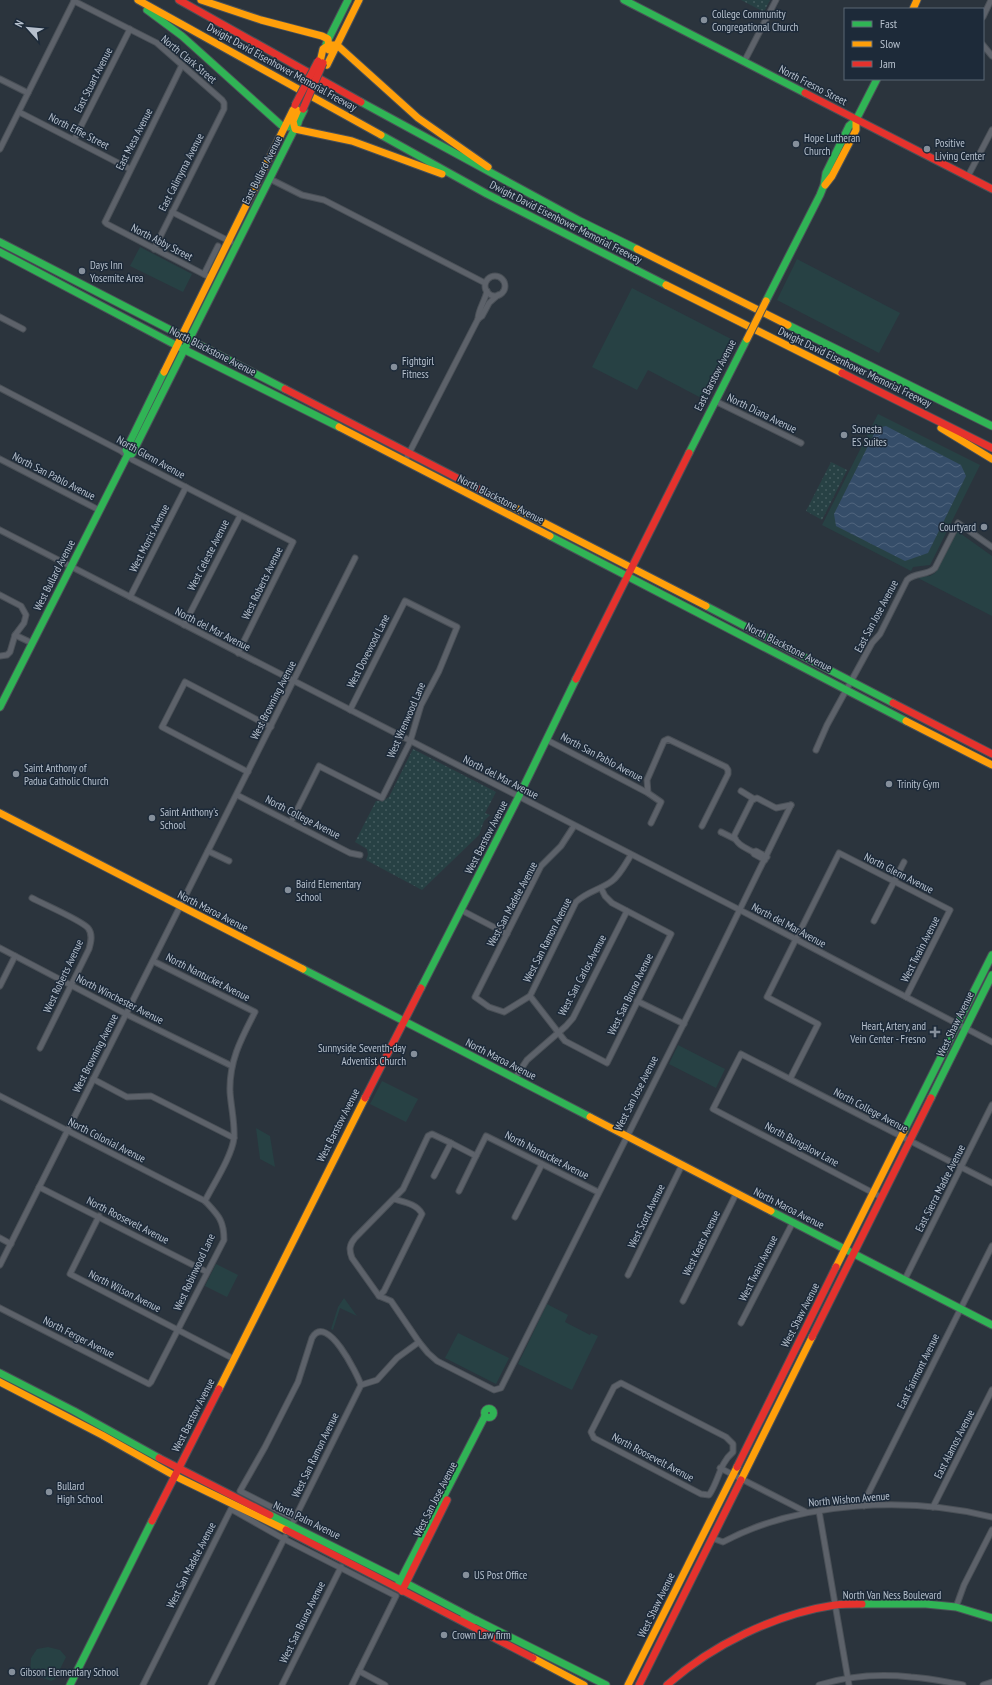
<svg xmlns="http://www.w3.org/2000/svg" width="992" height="1685" font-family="'PT Sans Narrow',sans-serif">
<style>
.green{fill:#274144}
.park{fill:url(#park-dots)}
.water{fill:url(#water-waves)}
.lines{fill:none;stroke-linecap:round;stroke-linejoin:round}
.street-casing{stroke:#4a5057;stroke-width:7}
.fast-casing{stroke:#4a5057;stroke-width:9}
.slow-casing{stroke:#4a5057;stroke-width:9}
.jam-casing{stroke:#4a5057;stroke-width:9}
.street{stroke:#5d626a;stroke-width:5}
.fast{stroke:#30b455;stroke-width:7}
.slow{stroke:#ff9f0a;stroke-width:7}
.jam{stroke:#e5322d;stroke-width:7}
.slow-bridge-casing{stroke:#4a5057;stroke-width:9;stroke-linecap:butt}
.jam-bridge-casing{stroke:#4a5057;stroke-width:9;stroke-linecap:butt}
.slow-bridge{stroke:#ff9f0a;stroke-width:7}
.jam-bridge{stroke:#e5322d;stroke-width:7}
.poi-dot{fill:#858f9b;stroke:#1d2a39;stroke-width:1.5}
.labels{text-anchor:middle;stroke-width:3;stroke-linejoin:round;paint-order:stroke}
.poi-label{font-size:11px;fill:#b6c0cd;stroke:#1d2a39;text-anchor:start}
.street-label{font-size:11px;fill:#b6c0cd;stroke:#1d2a39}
</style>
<defs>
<pattern id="park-dots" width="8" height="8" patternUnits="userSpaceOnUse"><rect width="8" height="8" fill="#274144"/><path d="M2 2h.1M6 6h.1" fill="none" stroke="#445b5e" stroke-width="1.8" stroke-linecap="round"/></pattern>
<pattern id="water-waves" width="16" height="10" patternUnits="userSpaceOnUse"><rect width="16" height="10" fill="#354d69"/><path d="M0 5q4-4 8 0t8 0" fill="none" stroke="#50657d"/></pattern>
</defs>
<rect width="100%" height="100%" fill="#2b343d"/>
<!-- green -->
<g class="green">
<path d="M140,247L192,274L183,292L130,266Z"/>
<path d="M797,259L900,313L879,353L777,300Z"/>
<path d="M632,288L735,341L705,400L648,370L637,390L592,367Z"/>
<path d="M878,414L980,465L930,565L913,567L911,571L822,525Z"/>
<path d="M957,531L992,556V616L916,577L930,576L935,573Z"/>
<path d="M678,1045L725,1069L716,1088L669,1064Z"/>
<path d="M382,1081L418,1099L406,1122L370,1104Z"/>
<path d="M256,1128L270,1136L275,1167L260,1159Z"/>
<path d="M216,1264L238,1275L227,1297L205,1286Z"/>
<path d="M344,1298L357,1316L340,1308L333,1330L331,1329L338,1307Z"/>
<path d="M547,1304L568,1315L565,1322L590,1335L591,1333L598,1336L572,1390L518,1364Z"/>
<path d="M458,1333L509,1358L496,1384L445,1358Z"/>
<path d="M48,1647L60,1650L66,1657L55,1679L51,1681L30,1673L31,1658L37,1649Z"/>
</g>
<!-- park -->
<g class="park">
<path d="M741,0H770L764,12Z"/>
<path d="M831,462L847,470L822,520L806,511Z"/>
<path d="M413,749L496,792L485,813L490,815L484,821L479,835L422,890L366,860L368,855L367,849L355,842L376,801H383L389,797Z"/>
</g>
<!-- water -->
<path class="water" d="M886,426L961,465L966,476L928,553L905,561L836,526L834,514L877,428Z"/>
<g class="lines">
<!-- street casing -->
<g class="street-casing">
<g id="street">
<path d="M74,1L157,43L222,100L224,103V109L154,249"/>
<path d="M983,17L991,0"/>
<path d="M983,45L992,56"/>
<path d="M744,62L776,0"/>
<path d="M182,65L105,222L107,224L211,278"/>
<path d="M0,79L28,93"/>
<path d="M19,112L130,169"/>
<path d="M74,140L130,29"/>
<path d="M0,149L74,1"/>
<path d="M968,176L992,130"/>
<path d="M270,179L302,195L324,200L485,283"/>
<path d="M172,212L231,242"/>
<path d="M204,274L218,246"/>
<circle cx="495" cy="286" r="10"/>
<path d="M0,317L23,329"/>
<path d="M478,319C478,310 485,301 487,291"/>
<path d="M0,388L121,451L133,460L293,542L238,653"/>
<path d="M715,401L801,443"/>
<path d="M0,459L99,510"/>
<path d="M405,461L478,319L482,316L489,303L498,295"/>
<path d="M0,530L740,910L992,1042"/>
<path d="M0,595L21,606L26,615L24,623L15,635L10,652L7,655L0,656"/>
<path d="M130,597L186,487"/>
<path d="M184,625L240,516"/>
<path d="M15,635L32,643"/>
<path d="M547,740L648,793"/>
<path d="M816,750L827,725L872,643L880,634L907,580C915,572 927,576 935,568L958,523L992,547"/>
<path d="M248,772L162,727L185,682L271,727"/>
<path d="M741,791L754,799"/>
<path d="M237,795L350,853L360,855"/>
<path d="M291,822L319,766L382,798L410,742L421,705L439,671L457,627L405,601L350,710"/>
<path d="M651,823L661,802L648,793L647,780L664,741L668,739L726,767L728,770V774L702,826"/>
<path d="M574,826L561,846L541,866L475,997L489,1007L504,1012L530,996L576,902C588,891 600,890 612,881C620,875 626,863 631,855"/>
<path d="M721,832L735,839"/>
<path d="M208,851L229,861"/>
<path d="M753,852C746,848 737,845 734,836L752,800L757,798L776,808L791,805"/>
<path d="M765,860L754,854L753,852L756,851L767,857"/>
<path d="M32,898C43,904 81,920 88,928C93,934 91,942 89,949L40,1048"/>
<path d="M461,910L507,934"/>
<path d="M874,921L904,862"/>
<path d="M0,948L126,1014L232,1066"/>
<path d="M153,961L255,1012C241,1039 229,1061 230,1092C231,1107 235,1123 234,1138C232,1156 213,1185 205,1201"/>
<path d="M0,986L15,956"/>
<path d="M530,996L565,1041L607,1063L671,934L612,903L605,896L601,888"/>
<path d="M637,1001L684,1024"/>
<path d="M515,1078L527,1060L566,1026L573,1018L627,911"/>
<path d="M93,1079L127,1097L151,1096L234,1138"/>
<path d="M790,1079L818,1024L767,997L839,853L950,910L906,997"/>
<path d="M0,1096L205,1201C218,1215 224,1220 224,1240L151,1382L149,1384L0,1308"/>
<path d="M451,1143L432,1134L428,1136L403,1189L355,1238C349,1245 349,1250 352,1258L379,1296L391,1301L419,1342L428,1353L437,1361L494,1390L501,1388L697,997L791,805"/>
<path d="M434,1176L451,1143L476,1156L486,1136L598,1192"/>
<path d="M39,1187L207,1272"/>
<path d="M459,1191L476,1156"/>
<path d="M881,1197L713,1109L741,1054L992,1183"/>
<path d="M99,1216L70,1274L234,1359"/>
<path d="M515,1217L542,1164"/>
<path d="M0,1238L11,1244"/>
<path d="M0,1265L355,558"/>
<path d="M628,1275L682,1165"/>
<path d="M905,1279L992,1105"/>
<path d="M379,1296L384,1291L422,1214C417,1204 404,1202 394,1199"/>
<path d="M683,1301L736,1194"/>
<path d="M741,1323L793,1222"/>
<path d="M621,1383L726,1437L733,1444V1452C719,1464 719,1481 709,1495L701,1494L594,1438L591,1432L614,1387Z"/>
<path d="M720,1468L806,1512"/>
<path d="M864,1506L869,1492L992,1246"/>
<path d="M933,1507L992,1390"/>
<path d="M819,1511L849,1685"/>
<path d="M295,1519L240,1491L265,1447L298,1382L312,1338C327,1312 357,1374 361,1385"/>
<path d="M291,1526L361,1385L377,1380L397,1358L419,1342"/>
<path d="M712,1538L723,1542C800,1501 908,1496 992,1517"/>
<path d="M956,1607L964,1585L992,1530"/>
<path d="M359,1671L385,1685"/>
<path d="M143,1685L231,1509L284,1539L396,1596L352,1685"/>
<path d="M211,1685L285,1537"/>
<path d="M282,1685L341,1567"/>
<path d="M819,1685C848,1676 882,1674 911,1677C929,1678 946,1682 963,1685"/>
<path d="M983,1685L992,1682"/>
</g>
</g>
<!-- fast casing -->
<g class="fast-casing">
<g id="fast">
<path d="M624,0L805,93"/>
<path d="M147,10L182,36L281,125L288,127L298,123"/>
<path d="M326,44L348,0"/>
<path d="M361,102L580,221L637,249"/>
<path d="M381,135L487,194L666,285"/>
<path d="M0,242L285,389"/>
<path d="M0,252L185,350L339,427"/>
<path d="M766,301L820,195L824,185L826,173L849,126L856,120L877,79"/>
<path d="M788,325L992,426"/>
<path d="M689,453L747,339"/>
<path d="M128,454H132L304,110"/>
<path d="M550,536L906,721"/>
<path d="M706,606L893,703"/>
<path d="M0,707L128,454L126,450L164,372"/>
<path d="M303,969L590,1117"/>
<path d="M421,988L518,798L576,679"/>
<path d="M931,1098L992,975"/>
<path d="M904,1131L992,955"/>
<path d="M771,1211L992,1325"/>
<path d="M0,1373L74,1411L159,1458"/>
<circle cx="489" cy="1413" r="4.5"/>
<path d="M270,1515L400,1580"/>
<path d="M402,1581L476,1620"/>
<path d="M398,1585L485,1416"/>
<path d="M862,1604H926L956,1607L992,1618"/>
<path d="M463,1619L471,1622L476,1620L606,1685"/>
<path d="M70,1685L152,1521"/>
</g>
</g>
<!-- slow casing -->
<g class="slow-casing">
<g id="slow">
<path d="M138,0L381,135"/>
<path d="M201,0L261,20L322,36L328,39L329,50"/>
<path d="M913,9L917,0"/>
<path d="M320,62L323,49L329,45H337L418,118L488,167"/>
<path d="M327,65L359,0"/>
<path d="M299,107L293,121L295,129L352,141L442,174"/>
<path d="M825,185L832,176L856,130V120"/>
<path d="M637,249L788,325"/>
<path d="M666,285L842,373"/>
<path d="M164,372L293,110"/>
<path d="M339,427L550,536"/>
<path d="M941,428L992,459"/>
<path d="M492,496L706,606"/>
<path d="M906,721L992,765"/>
<path d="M0,813L303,969"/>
<path d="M590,1117L771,1211"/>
<path d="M836,1267L904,1131"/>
<path d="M0,1382L102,1435L175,1476L286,1530"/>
<path d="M219,1389L365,1098"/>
<path d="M741,1480L812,1337"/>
<path d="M533,1658L584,1685"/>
<path d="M628,1685L737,1467"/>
</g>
</g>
<!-- jam casing -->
<g class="jam-casing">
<g id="jam">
<path d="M179,0L361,102"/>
<path d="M805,93L992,189"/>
<path d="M842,373L992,448"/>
<path d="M285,389L492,496"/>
<path d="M576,679L689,453"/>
<path d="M893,703L992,754"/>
<path d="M365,1098L421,988"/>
<path d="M812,1337L931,1098"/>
<path d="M159,1458L270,1515"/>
<path d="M737,1467L836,1267"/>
<path d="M152,1521L219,1389"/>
<path d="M286,1530L533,1658"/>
<path d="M402,1591L447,1500"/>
<path d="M639,1685L741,1480"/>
<path d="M667,1685C712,1645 775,1614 835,1605C844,1604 853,1604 862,1604"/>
</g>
</g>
<!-- street -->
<use href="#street" class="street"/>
<!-- fast -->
<use href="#fast" class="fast"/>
<!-- slow -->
<use href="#slow" class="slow"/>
<!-- jam -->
<use href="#jam" class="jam"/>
<!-- slow-bridge casing -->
<g class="slow-bridge-casing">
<path id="slow-bridge" d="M747,339L766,301"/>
</g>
<!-- jam-bridge casing -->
<g class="jam-bridge-casing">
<g id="jam-bridge">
<path d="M295,105L318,61"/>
<path d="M303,109L323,63"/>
</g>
</g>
<!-- slow-bridge -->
<use href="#slow-bridge" class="slow-bridge"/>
<!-- jam-bridge -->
<use href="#jam-bridge" class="jam-bridge"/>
</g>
<!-- markers -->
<g class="poi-dot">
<circle cx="704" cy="20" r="4"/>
<circle cx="796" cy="144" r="4"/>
<circle cx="927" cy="149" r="4"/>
<circle cx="82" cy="271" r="4"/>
<circle cx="394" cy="367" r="4"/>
<circle cx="844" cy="435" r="4"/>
<circle cx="984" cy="527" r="4"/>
<circle cx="16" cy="774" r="4"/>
<circle cx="889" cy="784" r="4"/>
<circle cx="152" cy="818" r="4"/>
<circle cx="288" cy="890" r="4"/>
<path d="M933 1026h4v4h4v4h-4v4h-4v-4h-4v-4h4z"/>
<circle cx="414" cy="1054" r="4"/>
<circle cx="49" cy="1492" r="4"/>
<circle cx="466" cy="1575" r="4"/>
<circle cx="444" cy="1635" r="4"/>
<circle cx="12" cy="1672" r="4"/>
</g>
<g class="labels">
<!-- poi labels -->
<g class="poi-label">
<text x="712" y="18">College Community<tspan x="712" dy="13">Congregational Church</tspan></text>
<text x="804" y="142">Hope Lutheran<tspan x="804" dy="13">Church</tspan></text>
<text x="935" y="147">Positive<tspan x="935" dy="13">Living Center</tspan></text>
<text x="90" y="269">Days Inn<tspan x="90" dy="13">Yosemite Area</tspan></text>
<text x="402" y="365">Fightgirl<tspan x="402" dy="13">Fitness</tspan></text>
<text x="852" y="433">Sonesta<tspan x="852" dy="13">ES Suites</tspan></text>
<text x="976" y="531" text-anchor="end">Courtyard</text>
<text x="24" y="772">Saint Anthony of<tspan x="24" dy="13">Padua Catholic Church</tspan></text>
<text x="897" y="788">Trinity Gym</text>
<text x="160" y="816">Saint Anthony's<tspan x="160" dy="13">School</tspan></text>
<text x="296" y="888">Baird Elementary<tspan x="296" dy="13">School</tspan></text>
<text x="926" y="1030" text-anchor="end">Heart, Artery, and<tspan x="926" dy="13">Vein Center - Fresno</tspan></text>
<text x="406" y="1052" text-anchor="end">Sunnyside Seventh-day<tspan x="406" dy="13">Adventist Church</tspan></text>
<text x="57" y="1490">Bullard<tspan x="57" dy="13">High School</tspan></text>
<text x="474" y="1579">US Post Office</text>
<text x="452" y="1639">Crown Law firm</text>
<text x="20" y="1676">Gibson Elementary School</text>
</g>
<!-- street labels -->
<g class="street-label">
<text transform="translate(189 59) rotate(40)" y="4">North Clark Street</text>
<text transform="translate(282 67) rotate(29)" y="4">Dwight David Eisenhower Memorial Freeway</text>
<text transform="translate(93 80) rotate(-63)" y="4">East Stuart Avenue</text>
<text transform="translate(813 85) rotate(27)" y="4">North Fresno Street</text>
<text transform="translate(79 131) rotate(27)" y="4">North Effie Street</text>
<text transform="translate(134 139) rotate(-63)" y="4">East Mesa Avenue</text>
<text transform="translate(262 170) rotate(-63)" y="4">East Bullard Avenue</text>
<text transform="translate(181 172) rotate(-63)" y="4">East Calimyrna Avenue</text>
<text transform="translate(566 222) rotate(27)" y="4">Dwight David Eisenhower Memorial Freeway</text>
<text transform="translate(162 242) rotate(27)" y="4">North Abby Street</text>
<text transform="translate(213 351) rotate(27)" y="4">North Blackstone Avenue</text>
<text transform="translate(855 367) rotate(26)" y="4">Dwight David Eisenhower Memorial Freeway</text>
<text transform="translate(715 375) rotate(-63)" y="4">East Barstow Avenue</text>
<text transform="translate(762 413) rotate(26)" y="4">North Diana Avenue</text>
<text transform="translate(151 457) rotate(29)" y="4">North Glenn Avenue</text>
<text transform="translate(54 476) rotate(27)" y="4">North San Pablo Avenue</text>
<text transform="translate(501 499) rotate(27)" y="4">North Blackstone Avenue</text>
<text transform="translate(149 538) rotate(-63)" y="4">West Morris Avenue</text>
<text transform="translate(208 555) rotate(-63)" y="4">West Celeste Avenue</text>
<text transform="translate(54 575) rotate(-63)" y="4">West Bullard Avenue</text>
<text transform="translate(262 583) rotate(-64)" y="4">West Roberts Avenue</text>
<text transform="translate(876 616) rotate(-62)" y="4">East San Jose Avenue</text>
<text transform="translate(213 629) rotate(27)" y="4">North del Mar Avenue</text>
<text transform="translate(789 647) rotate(27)" y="4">North Blackstone Avenue</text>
<text transform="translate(368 651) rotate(-63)" y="4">West Dovewood Lane</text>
<text transform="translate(273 700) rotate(-63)" y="4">West Browning Avenue</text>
<text transform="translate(406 720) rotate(-67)" y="4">West Wrenwood Lane</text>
<text transform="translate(602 757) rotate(28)" y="4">North San Pablo Avenue</text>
<text transform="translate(501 777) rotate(27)" y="4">North del Mar Avenue</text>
<text transform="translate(303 817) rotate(27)" y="4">North College Avenue</text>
<text transform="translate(486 837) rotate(-63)" y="4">West Barstow Avenue</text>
<text transform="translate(899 873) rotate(27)" y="4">North Glenn Avenue</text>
<text transform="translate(512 904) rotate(-62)" y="4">West San Madele Avenue</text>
<text transform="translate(213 911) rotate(27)" y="4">North Maroa Avenue</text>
<text transform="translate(789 925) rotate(28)" y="4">North del Mar Avenue</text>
<text transform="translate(547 940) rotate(-63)" y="4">West San Ramon Avenue</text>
<text transform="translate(920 949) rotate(-63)" y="4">West Twain Avenue</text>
<text transform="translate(582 975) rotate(-62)" y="4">West San Carlos Avenue</text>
<text transform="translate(63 976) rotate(-65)" y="4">West Roberts Avenue</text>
<text transform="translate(208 977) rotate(27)" y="4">North Nantucket Avenue</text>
<text transform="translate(630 994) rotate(-64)" y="4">West San Bruno Avenue</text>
<text transform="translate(120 999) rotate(27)" y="4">North Winchester Avenue</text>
<text transform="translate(955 1024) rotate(-64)" y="4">West Shaw Avenue</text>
<text transform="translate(95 1053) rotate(-63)" y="4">West Browning Avenue</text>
<text transform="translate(501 1059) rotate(27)" y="4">North Maroa Avenue</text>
<text transform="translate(636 1093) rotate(-63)" y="4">West San Jose Avenue</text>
<text transform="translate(871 1110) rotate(28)" y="4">North College Avenue</text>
<text transform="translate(338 1125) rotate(-63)" y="4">West Barstow Avenue</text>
<text transform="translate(107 1140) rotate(27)" y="4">North Colonial Avenue</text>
<text transform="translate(802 1144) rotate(28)" y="4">North Bungalow Lane</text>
<text transform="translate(547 1155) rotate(27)" y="4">North Nantucket Avenue</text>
<text transform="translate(940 1188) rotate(-63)" y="4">East Sierra Madre Avenue</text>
<text transform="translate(789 1208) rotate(27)" y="4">North Maroa Avenue</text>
<text transform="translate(646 1216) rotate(-64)" y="4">West Scott Avenue</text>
<text transform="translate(128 1220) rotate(27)" y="4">North Roosevelt Avenue</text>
<text transform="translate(701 1243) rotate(-64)" y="4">West Keats Avenue</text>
<text transform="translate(758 1268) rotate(-63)" y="4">West Twain Avenue</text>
<text transform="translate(194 1272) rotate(-65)" y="4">West Robinwood Lane</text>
<text transform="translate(125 1291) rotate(27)" y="4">North Wilson Avenue</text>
<text transform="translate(800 1315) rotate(-63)" y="4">West Shaw Avenue</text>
<text transform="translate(79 1337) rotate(27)" y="4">North Ferger Avenue</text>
<text transform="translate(918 1371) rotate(-64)" y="4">East Fairmont Avenue</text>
<text transform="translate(193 1415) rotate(-63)" y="4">West Barstow Avenue</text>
<text transform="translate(954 1444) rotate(-63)" y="4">East Alamos Avenue</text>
<text transform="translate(315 1455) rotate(-64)" y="4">West San Ramon Avenue</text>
<text transform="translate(653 1457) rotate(28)" y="4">North Roosevelt Avenue</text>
<text transform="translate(435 1499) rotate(-63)" y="4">West San Jose Avenue</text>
<text transform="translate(849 1499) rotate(-5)" y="4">North Wishon Avenue</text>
<text transform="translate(307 1520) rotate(26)" y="4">North Palm Avenue</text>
<text transform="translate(191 1565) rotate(-63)" y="4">West San Madele Avenue</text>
<text x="892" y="1599">North Van Ness Boulevard</text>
<text transform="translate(656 1605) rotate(-64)" y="4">West Shaw Avenue</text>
<text transform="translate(302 1622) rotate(-64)" y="4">West San Bruno Avenue</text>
</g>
</g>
<!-- legend -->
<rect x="844" y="8" width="140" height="72" fill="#1d2a39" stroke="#5a6674"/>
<rect x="852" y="21" width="20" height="6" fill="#30b455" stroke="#5a6674"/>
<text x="880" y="28" font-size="12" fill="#b6c0cd">Fast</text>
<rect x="852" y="41" width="20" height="6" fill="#ff9f0a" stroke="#5a6674"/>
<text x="880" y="48" font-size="12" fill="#b6c0cd">Slow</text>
<rect x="852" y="61" width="20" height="6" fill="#e5322d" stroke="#5a6674"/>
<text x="880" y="68" font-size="12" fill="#b6c0cd">Jam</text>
<!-- north arrow -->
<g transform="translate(28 28) rotate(297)" stroke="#1d2a39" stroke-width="3" paint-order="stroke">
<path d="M0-3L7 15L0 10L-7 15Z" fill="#b6c0cd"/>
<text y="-6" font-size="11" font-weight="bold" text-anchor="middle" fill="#b6c0cd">N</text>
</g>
</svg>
